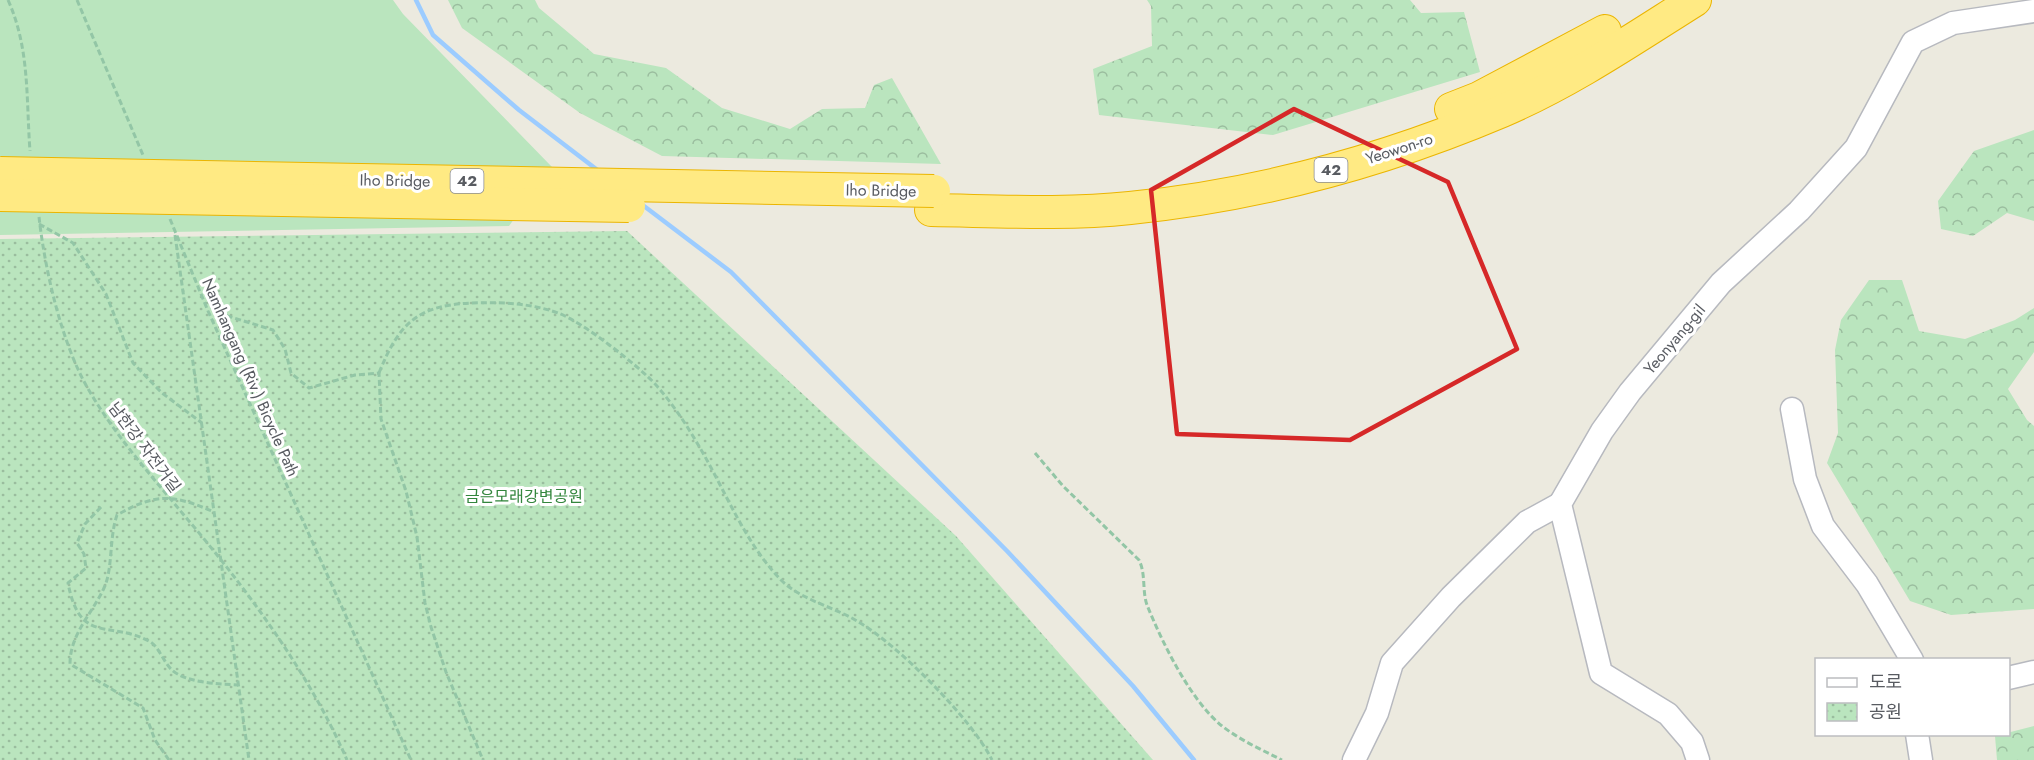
<svg xmlns="http://www.w3.org/2000/svg" width="2034" height="760" font-family="Jost,'Noto Sans KR',sans-serif">
<style>
.green{fill:#bae5be}
.forest{fill:url(#forest-crowns)}
.park{fill:url(#park-dots)}
.lines{fill:none;stroke-linecap:round;stroke-linejoin:round}
.stream{stroke:#9cccff;stroke-width:4.5}
.minor-casing{stroke:#b7b9bf;stroke-width:25}
.highway-casing{stroke:#ebb500;stroke-width:34}
.path{stroke:#93c6a6;stroke-width:3;stroke-dasharray:6 3;stroke-linecap:butt}
.minor{stroke:#fff;stroke-width:22}
.highway{stroke:#ffea83;stroke-width:32}
.highway-bridge-casing{stroke:#ebb500;stroke-width:34;stroke-linecap:butt}
.highway-bridge{stroke:#ffea83;stroke-width:32}
.marked{fill:none;stroke:#d62828;stroke-width:4.5;stroke-linejoin:round}
.labels{text-anchor:middle;stroke-width:6;stroke-linejoin:round;paint-order:stroke}
.shield{fill:#fff;stroke:#8a8c90;stroke-width:1.5}
.shield-label{font-size:15px;font-weight:bold;fill:#585b61}
.street-label{font-size:16px;fill:#585b61;stroke:#fff}
.park-label{font-size:16px;fill:#33863d;stroke:#fff}
</style>
<defs>
<pattern id="forest-crowns" width="20" height="18" patternUnits="userSpaceOnUse" patternTransform="scale(1.5)"><rect width="20" height="18" fill="#bae5be"/><path d="M2 6a3 3 0 1 1 6 0M12 15a3 3 0 1 1 6 0" fill="none" stroke="#9abd9e"/></pattern>
<pattern id="park-dots" width="8" height="8" patternUnits="userSpaceOnUse" patternTransform="scale(1.5)"><rect width="8" height="8" fill="#bae5be"/><path d="M2 2h.1M6 6h.1" fill="none" stroke="#9abd9e" stroke-width="1.8" stroke-linecap="round"/></pattern>
</defs>
<rect width="100%" height="100%" fill="#eceadf"/>
<!-- green -->
<path class="green" d="M0,0H393L403,14L552,167L509,226L0,235Z"/>
<!-- forest -->
<g class="forest">
<path d="M448,0H535L539,8L594,54L666,68L722,108L790,129L822,109L865,108L874,85L892,78L941,164L662,156L580,113L462,28Z"/>
<path d="M1147,0H1410L1421,13L1464,12L1480,72L1273,135L1099,115L1093,69L1152,46L1151,6Z"/>
<path d="M2034,130V221L2007,213L1973,236L1941,229L1938,201L1974,151Z"/>
<path d="M1869,280H1902L1919,331L1965,339L2015,320L2034,308V352L2008,389L2027,420L2034,426V609L1951,615L1910,601L1827,463L1838,433L1835,350L1841,320Z"/>
<path d="M2034,726V760H1997L1995,736Z"/>
</g>
<!-- park -->
<path class="park" d="M627,231L956,536L1153,760H0V239Z"/>
<g class="lines">
<!-- stream -->
<g class="stream">
<path d="M416,0L433,35L519,110L600,172"/>
<path d="M640,203L731,272L1007,551L1133,686L1194,760"/>
</g>
<!-- minor casing -->
<g class="minor-casing">
<g id="minor">
<path d="M1792,409L1805,479L1823,526L1867,584L1912,660"/>
<path d="M2008,678L2034,672"/>
<path d="M1917,734L1921,760"/>
<path d="M1354,760L1377,713L1392,663L1451,597L1527,522L1560,504"/>
<path d="M1698,760L1692,742L1668,714L1601,673L1560,504L1602,431L1630,392L1721,283L1799,211L1856,148L1913,42L1953,23L2034,11"/>
</g>
</g>
<!-- highway casing -->
<g class="highway-casing">
<g id="highway">
<path d="M1451,109L1479,98L1605,31"/>
<path d="M931,210C997,211 1065,215 1130,208C1258,195 1384,161 1502,111C1570,82 1633,39 1695,0"/>
</g>
</g>
<!-- path -->
<g class="path">
<path d="M8,0C30,49 26,98 30,151"/>
<path d="M77,0L143,155"/>
<path d="M39,217C45,270 61,341 87,387C114,434 149,473 183,514C244,585 310,674 347,760"/>
<path d="M170,219L208,311L411,760"/>
<path d="M39,224L73,243L106,294L133,363L162,393L202,423"/>
<path d="M175,235L249,760"/>
<path d="M218,313L273,330L285,349L291,373L309,388L355,375L379,373L381,419L406,491L417,537L425,603L431,627L446,672L483,760"/>
<path d="M379,373C399,323 418,305 472,303C501,302 530,303 558,313C581,321 639,366 656,385C673,404 688,427 700,448C726,492 745,543 781,580C801,600 832,606 857,621C897,644 972,719 992,760"/>
<path d="M1035,453L1063,486L1139,560C1146,574 1142,591 1147,605C1162,642 1190,700 1222,726C1240,740 1262,750 1282,760"/>
<path d="M101,507L85,524L77,543L84,554L86,568L68,583C80,645 108,620 149,641C159,646 163,662 172,670C186,683 220,684 238,685"/>
<path d="M169,760L155,740L143,708L70,664C70,634 92,614 104,588C113,569 109,538 117,515C156,493 173,494 214,512"/>
<path d="M797,760H806"/>
</g>
<!-- minor -->
<use href="#minor" class="minor"/>
<!-- highway -->
<use href="#highway" class="highway"/>
<!-- highway-bridge casing -->
<g class="highway-bridge-casing">
<g id="highway-bridge">
<path d="M0,173L934,191"/>
<path d="M0,195L629,206"/>
</g>
</g>
<!-- highway-bridge -->
<use href="#highway-bridge" class="highway-bridge"/>
</g>
<!-- marked area -->
<path class="marked" d="M1294,109L1448,182L1517,349L1350,440L1177,434L1151,190Z"/>
<g class="labels">
<!-- shield labels -->
<g class="shield">
<rect x="1314.5" y="158" width="33" height="24" rx="4.5"/>
<rect x="450.5" y="169" width="33" height="24" rx="4.5"/>
</g>
<g class="shield-label">
<text x="1331" y="175">42</text>
<text x="467" y="186">42</text>
</g>
<!-- street labels -->
<g class="street-label">
<text transform="translate(1399 148) rotate(-18)" y="6">Yeowon-ro</text>
<text transform="translate(395 180) rotate(1)" y="6">Iho Bridge</text>
<text transform="translate(881 190) rotate(1)" y="6">Iho Bridge</text>
<text transform="translate(1674 339) rotate(-50)" y="6">Yeonyang-gil</text>
<text transform="translate(251 377) rotate(66)" y="6">Namhangang (Riv.) Bicycle Path</text>
<text transform="translate(145 447) rotate(53)" y="6">남한강 자전거길</text>
</g>
<!-- park labels -->
<g class="park-label">
<text x="524" y="502">금은모래강변공원</text>
</g>
</g>
<!-- legend -->
<rect x="1815" y="658" width="195" height="78" fill="#ffffff" stroke="#bcbdc0" stroke-width="1.5"/>
<rect x="1827" y="678" width="30" height="9" fill="#ffffff" stroke="#bcbdc0" stroke-width="1.5"/>
<text x="1869" y="688" font-size="18" fill="#585b61">도로</text>
<rect x="1827" y="703" width="30" height="18" fill="url(#park-dots)" stroke="#bcbdc0" stroke-width="1.5"/>
<text x="1869" y="718" font-size="18" fill="#585b61">공원</text>
</svg>
